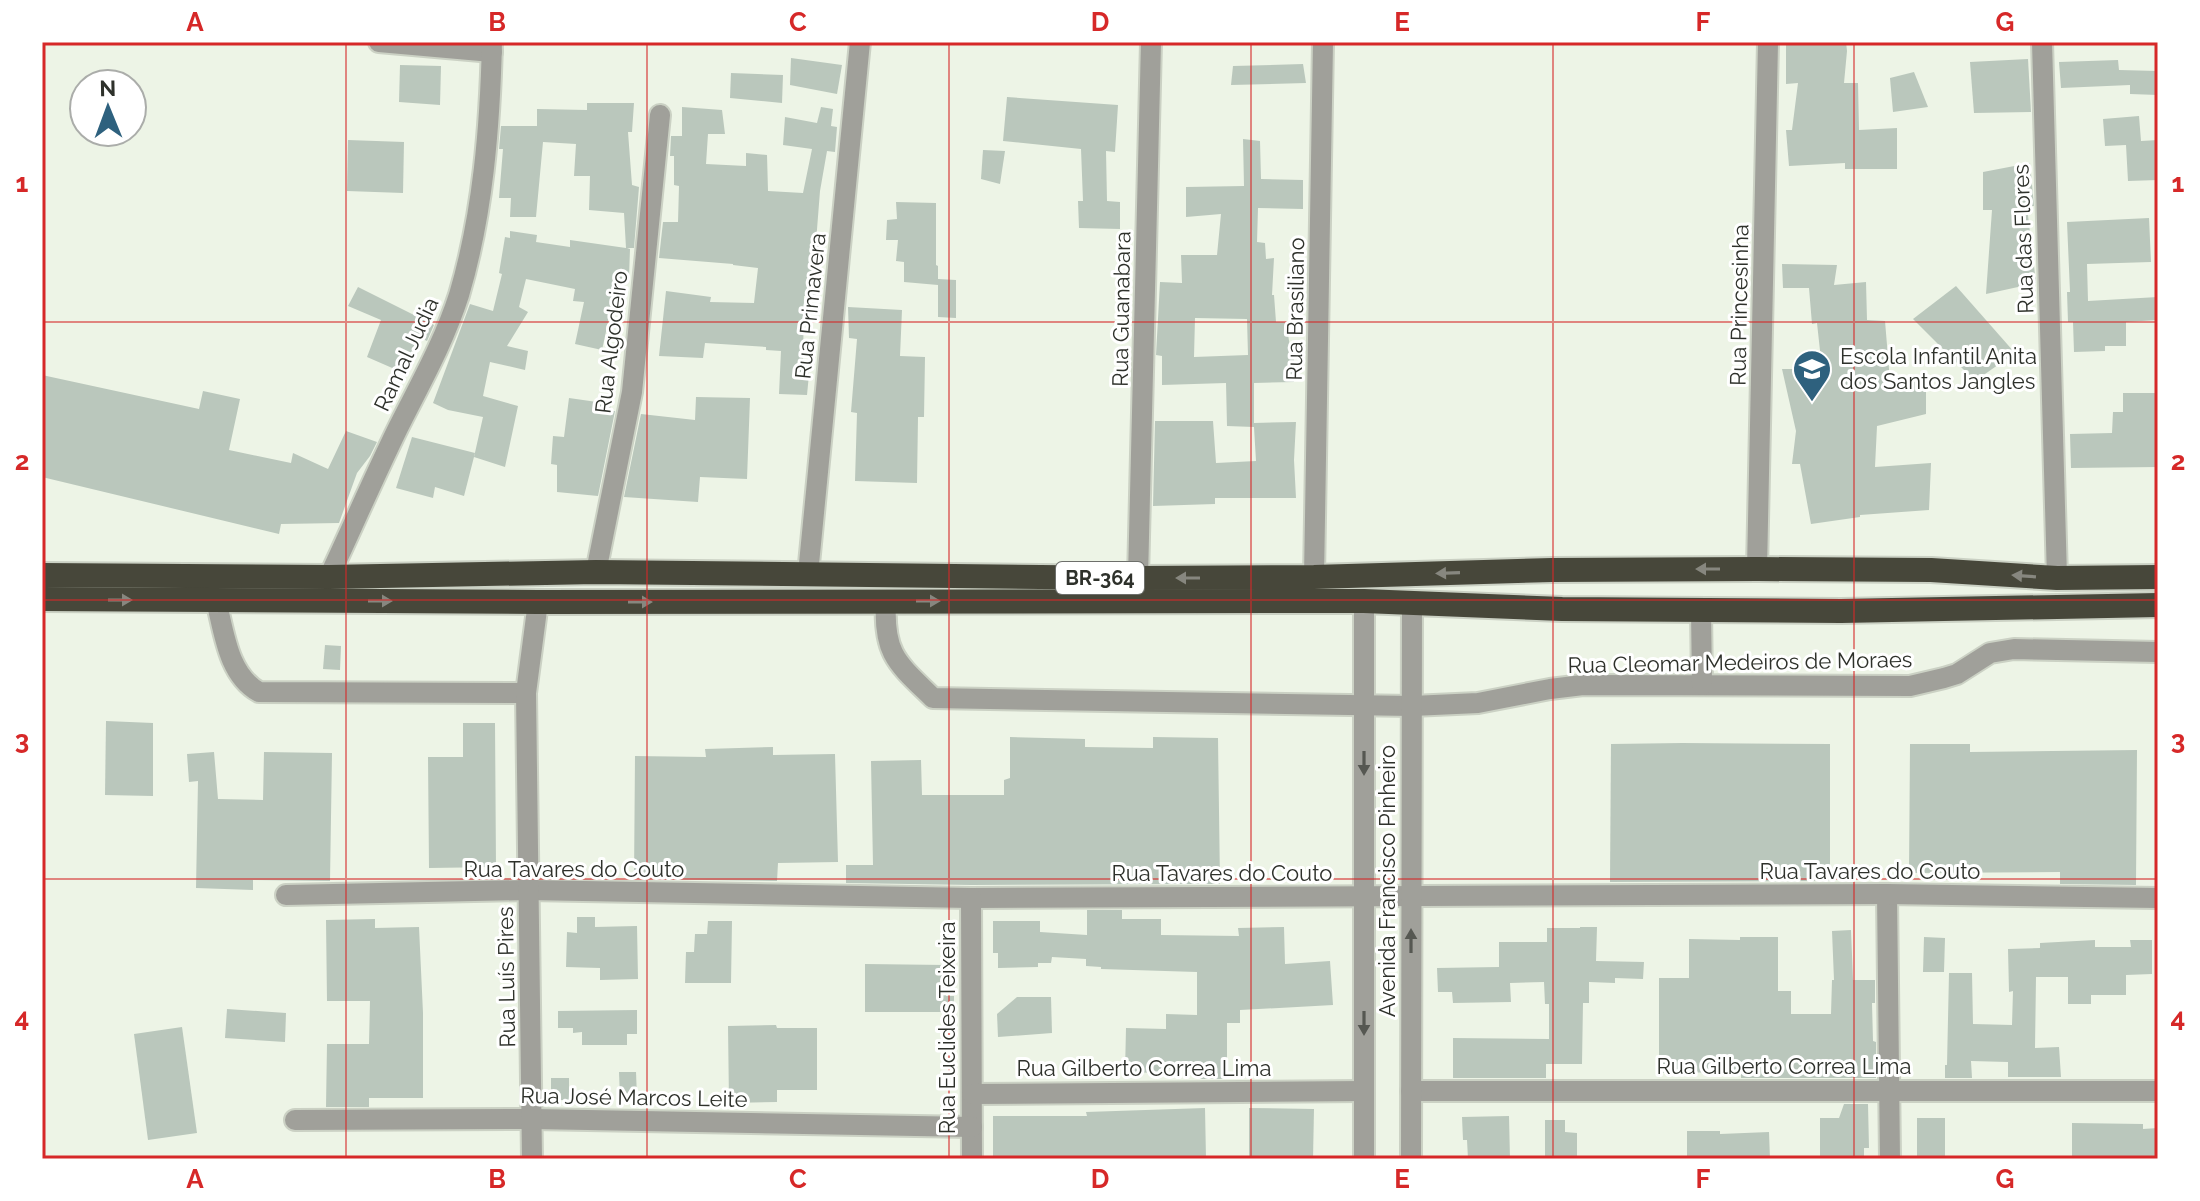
<svg xmlns="http://www.w3.org/2000/svg" width="2200" height="1201" font-family="Raleway,sans-serif">
<style>
.building{fill:#bac7bc;fill-rule:evenodd}
.lines{fill:none;stroke-linecap:round;stroke-linejoin:round}
.minor-casing{stroke:#cbd1c4;stroke-width:24}
.highway-casing{stroke:#cbd1c4;stroke-width:28}
.minor{stroke:#a0a09a;stroke-width:20}
.highway{stroke:#47473a;stroke-width:24}
.oneway{fill:#87877f}
.oneway2{fill:#565852}
.grid{fill:none;stroke:#d62828;stroke-width:2;stroke-opacity:0.55}
.labels{text-anchor:middle;stroke-width:6;stroke-linejoin:round;paint-order:stroke}
.shield{fill:#fff;stroke:#6d6f6b;stroke-width:2}
.shield-label{font-size:20px;font-weight:bold;fill:#2e312b}
.street-label{font-size:22px;fill:#2e312b;stroke:#fff}
.poi-label{font-size:22px;fill:#2e312b;stroke:#fff;text-anchor:start}
.neatline{fill:none;stroke:#d62828;stroke-width:3}
.grid-label{font-size:26px;text-anchor:middle;font-weight:bold;fill:#d62828}
</style>
<rect width="100%" height="100%" fill="#edf4e6"/>
<!-- building -->
<g class="building">
<path d="M1786,42H1846L1847,51L1844,83H1858L1859,130L1897,128V169H1845V163L1789,166L1786,130H1792L1798,83L1786,84Z"/>
<path d="M791,58L842,65L837,94L790,85Z"/>
<path d="M2028,59L2031,112L1974,113L1970,62Z"/>
<path d="M2118,60L2119,70L2158,71V95L2130,94V85L2061,88L2059,62Z"/>
<path d="M1303,64L1306,83L1231,85L1233,66Z"/>
<path d="M400,65L441,66L440,105L399,102Z"/>
<path d="M1914,72L1928,107L1893,112L1890,78Z"/>
<path d="M731,73L783,75L782,103L730,98Z"/>
<path d="M1007,97L1118,105L1115,152L1106,151L1107,201L1120,202V229L1079,228L1078,201H1083L1081,149L1003,141Z"/>
<path d="M587,103H634L632,132H628L632,185L639,187L634,248H627L630,249L629,277L622,276V305L612,304L602,350L575,344L584,302L573,301L575,289L526,279L519,307L528,312L507,346L528,351L525,370L490,362L483,396L518,406L505,467L474,457L483,417L448,410L433,403L470,304L493,311L502,274L499,273L505,237L510,238V231L537,235L536,242L570,247V240L626,248L624,213L589,210L590,176H574L576,144L543,142L536,217H510L511,198H499L503,149H499L501,126H537V109L587,110Z"/>
<path d="M682,107L722,110L725,134H708L706,164L746,166V153L767,155L768,191L803,193L812,149L783,145L785,117L817,123L821,107L833,109L831,126L837,127L835,152L827,151L820,191L816,242L819,243L816,274H818L816,296H804L803,363L810,364L807,395L779,394L781,351L766,350V347L705,343L703,358L659,356L666,291L711,297L710,302L754,303L758,268L733,265V264L659,258L663,222H678L679,186L674,185V156H670L671,136H682Z"/>
<path d="M2139,116L2141,141L2158,140V180L2128,181L2126,145L2105,146L2103,119Z"/>
<path d="M1243,139L1260,141L1261,179L1303,180V209L1258,208L1257,242L1265,243L1266,259L1274,258L1272,295H1274L1276,322H1286L1291,353H1294V382L1254,383V423L1296,422L1294,460L1296,498H1215V504L1153,506L1155,421H1213L1216,463L1256,461L1254,427L1227,426L1226,383L1162,385V356L1156,355L1160,282L1182,283L1181,255H1217L1221,214L1186,217V187L1244,186ZM1195,318L1247,319L1248,355L1194,357Z"/>
<path d="M348,140L404,142L403,193L347,191Z"/>
<path d="M983,150L1005,151L1000,184L981,179Z"/>
<path d="M2030,163L2034,206L2027,207L2036,283L1986,294L1992,210H1983V172Z"/>
<path d="M896,202L936,203V265L938,266V285L904,282V262L896,261L898,240H886L887,220L897,219Z"/>
<path d="M2149,218L2151,262L2087,264L2088,301L2158,297V320L2126,322V346H2105V351L2074,352L2073,322H2068L2067,292H2070L2067,222Z"/>
<path d="M1782,264L1837,265L1834,285L1866,282L1867,320L1885,321L1890,381L1926,379V414L1877,426L1875,467L1931,463L1929,510L1860,515V517L1811,524L1800,464H1792L1796,431L1782,369H1822L1817,323L1812,324L1809,288H1783Z"/>
<path d="M938,279L956,280V318L938,317Z"/>
<path d="M1956,286L2015,353L1975,381L1913,319Z"/>
<path d="M358,287L434,325L427,341L421,338L406,374L367,357L381,320L348,306Z"/>
<path d="M848,307L902,310L900,356L925,357L924,417H918L917,483L855,481L857,413L851,412L857,339L849,338Z"/>
<path d="M42,375L199,409L203,391L240,399L229,450L291,463L293,453L328,469L346,431L377,442L370,456L357,473L339,523L281,524L279,534L42,477Z"/>
<path d="M2123,393H2158V467L2071,468L2070,434L2112,433L2113,412H2123Z"/>
<path d="M696,397L750,398L747,479L700,477L698,502L624,497L641,414L695,420Z"/>
<path d="M569,398L611,404L610,411H615L598,496L557,492V465L551,464L553,436L564,437Z"/>
<path d="M412,437L475,453L464,496L435,487L433,498L396,488Z"/>
<path d="M325,645L341,646L340,670L323,669Z"/>
<path d="M106,721L153,723V796L105,795Z"/>
<path d="M463,723H495L496,867L429,868L428,757H463Z"/>
<path d="M1010,737L1085,739V747L1153,748V737L1218,738L1220,884L971,885L846,883V865H873L871,761L921,760L922,795H1004V780L1010,778Z"/>
<path d="M1682,743L1830,744V881L1610,882L1611,744Z"/>
<path d="M1910,744H1970V752L2137,750L2136,885L2060,884V872L1909,873Z"/>
<path d="M773,747V755L835,754L838,862L778,863L777,881L634,879L635,756L706,757L705,749Z"/>
<path d="M214,752L218,799L263,800L264,752L332,753L330,881L253,880V890L196,888L198,781L189,782L187,754Z"/>
<path d="M1087,910H1122V919H1161V935L1239,936L1238,928L1284,927L1285,964L1330,961L1333,1005L1240,1010V1023H1227V1079H1199V1069H1161V1073L1125,1072L1126,1028L1166,1029V1014L1197,1015V972L1101,969V967L1086,966V959L1052,957L1051,963H1038V967L998,968V953H993V921H1040V932L1087,935Z"/>
<path d="M577,917H595V927L637,926L638,979L600,980V968L566,967L567,932L577,933Z"/>
<path d="M375,919V928L419,927L423,1013V1098H369V1107H326L327,1044H369L370,1001H327L326,920Z"/>
<path d="M708,921H732L731,983H685L686,952H694L695,934H707Z"/>
<path d="M1580,927H1597L1596,961L1644,962L1643,979L1615,978V983L1589,982V1003H1583L1582,1064H1546V1078H1453V1038L1549,1039V1004H1545L1544,982L1510,983L1511,1002L1453,1003L1452,992H1438L1437,968L1499,967V942H1547V928H1580Z"/>
<path d="M1851,930L1853,980H1875V1003H1872L1873,1041L1876,1042V1078H1741V1072L1659,1073V978H1689V939L1740,940V937H1778V991H1791V1014H1831L1832,980H1834L1832,931Z"/>
<path d="M1924,937L1945,938L1944,972H1923Z"/>
<path d="M2095,940V947H2131L2130,940H2152V974L2126,975V995H2091V1004H2068V977H2036L2035,1048L2059,1047L2061,1077H2008V1062L1971,1061L1972,1078H1945V1065H1947L1949,973H1972L1973,1024L2012,1025L2013,991L2009,992L2008,949L2040,948V943Z"/>
<path d="M865,964L946,965V996H954V1012H865Z"/>
<path d="M1017,997H1051L1052,1033L998,1037L997,1014Z"/>
<path d="M227,1009L286,1013L285,1042L225,1038Z"/>
<path d="M637,1010V1034H627V1045H582V1032L573,1033V1028H558V1011Z"/>
<path d="M776,1025L777,1028H817V1090H777V1102L729,1103L728,1026Z"/>
<path d="M182,1027L197,1133L148,1140L134,1034Z"/>
<path d="M619,1072H636L637,1097L620,1098Z"/>
<rect x="551" y="1078" width="18" height="22"/>
<path d="M1844,1104H1868L1869,1148H1864V1159H1820V1118H1839Z"/>
<path d="M1205,1108L1206,1159H993V1116H1087L1086,1112Z"/>
<path d="M1249,1108L1314,1109L1313,1159H1249Z"/>
<path d="M1509,1116L1510,1159H1468L1467,1140H1463L1462,1117Z"/>
<rect x="1917" y="1118" width="28" height="38"/>
<path d="M1545,1120H1565V1132L1577,1133V1159H1545Z"/>
<path d="M2072,1123L2143,1124V1129L2158,1128V1159H2072Z"/>
<path d="M1687,1131H1720V1134L1769,1132L1770,1159H1687Z"/>
</g>
<g class="lines">
<!-- minor casing -->
<g class="minor-casing">
<g id="minor">
<path d="M379,42L492,52"/>
<path d="M2042,42L2057,578"/>
<path d="M1757,569L1768,42"/>
<path d="M596,572L632,392L660,115"/>
<path d="M808,574L860,42"/>
<path d="M329,577C352,528 374,477 398,428C420,384 444,342 459,295C483,214 490,127 492,42"/>
<path d="M1314,577L1323,42"/>
<path d="M1138,578L1151,42"/>
<path d="M216,600C224,632 228,675 259,692L526,693"/>
<path d="M886,601C883,654 897,663 933,698L1412,706L1478,703L1550,689L1583,685L1910,686L1944,678L1957,674L1990,653L2014,649L2158,652"/>
<path d="M1701,610L1702,685"/>
<path d="M1887,894L1890,1159"/>
<path d="M286,895L528,890L971,898L1887,894L2158,898"/>
<path d="M971,898L972,1159"/>
<path d="M1411,1091H2158"/>
<path d="M972,1094L1364,1091"/>
<path d="M295,1120L533,1119L972,1127"/>
<path d="M532,1159L526,693L538,602"/>
<path d="M1364,1159V601"/>
<path d="M1411,1159L1412,602"/>
</g>
</g>
<!-- highway casing -->
<g class="highway-casing">
<g id="highway">
<path d="M42,575L329,577L596,572L1138,578L1314,577L1552,570L1757,569L1931,570L2057,578L2158,577"/>
<path d="M42,599L538,602L1364,601L1562,609L1841,611L2158,605"/>
</g>
</g>
<!-- minor -->
<use href="#minor" class="minor"/>
<!-- highway -->
<use href="#highway" class="highway"/>
</g>
<!-- one-way arrows -->
<defs><path id="oneway-solid" d="M-6-.8H1V-3.2L6.5 0L1 3.2V.8H-6Z" transform="scale(2)"/></defs>
<g class="oneway">
<use href="#oneway-solid" transform="translate(1708 569) rotate(180)"/>
<use href="#oneway-solid" transform="translate(1448 573) rotate(178)"/>
<use href="#oneway-solid" transform="translate(2024 576) rotate(-176)"/>
<use href="#oneway-solid" transform="translate(1188 578) rotate(180)"/>
<use href="#oneway-solid" transform="translate(120 600)"/>
<use href="#oneway-solid" transform="translate(380 601)"/>
<use href="#oneway-solid" transform="translate(928 601)"/>
<use href="#oneway-solid" transform="translate(640 602)"/>
</g>
<g class="oneway2">
<use href="#oneway-solid" transform="translate(1364 763) rotate(90)"/>
<use href="#oneway-solid" transform="translate(1411 941) rotate(-90)"/>
<use href="#oneway-solid" transform="translate(1364 1023) rotate(90)"/>
</g>
<!-- grid -->
<path class="grid" d="M346,42V1159M647,42V1159M949,42V1159M1251,42V1159M1553,42V1159M1854,42V1159M42,322H2158M42,600H2158M42,879H2158"/>
<!-- icons -->
<defs>
<g id="school-pin" transform="scale(2)"><path d="M0 17L-7.5 6A9.5 9.5 0 1 1 7.5 6Z" fill="#2e617e" stroke="#fff"/><path d="M0-5L7-2L0 1L-7-2ZM-4 1L0 2.5L4 1V4Q0 6-4 4Z" fill="#fff"/></g>
</defs>
<g fill-rule="evenodd">
<use href="#school-pin" x="1812" y="369"/>
</g>
<g class="labels">
<!-- shield labels -->
<rect class="shield" x="1056" y="562" width="88" height="32" rx="6"/>
<g class="shield-label">
<text x="1100" y="585">BR-364</text>
</g>
<!-- street labels -->
<g class="street-label">
<text transform="translate(2023 239) rotate(-92)" y="8">Rua das Flores</text>
<text transform="translate(1739 305) rotate(-89)" y="8">Rua Princesinha</text>
<text transform="translate(810 306) rotate(-84)" y="8">Rua Primavera</text>
<text transform="translate(1121 309) rotate(-89)" y="8">Rua Guanabara</text>
<text transform="translate(1295 309) rotate(-89)" y="8">Rua Brasiliano</text>
<text transform="translate(611 342) rotate(-83)" y="8">Rua Algodeiro</text>
<text transform="translate(406 354) rotate(-65)" y="8">Ramal Judia</text>
<text transform="translate(1740 662) rotate(-1)" y="8">Rua Cleomar Medeiros de Moraes</text>
<text x="574" y="877">Rua Tavares do Couto</text>
<text x="1870" y="879">Rua Tavares do Couto</text>
<text x="1222" y="881">Rua Tavares do Couto</text>
<text transform="translate(1387 881) rotate(-90)" y="8">Avenida Francisco Pinheiro</text>
<text transform="translate(506 977) rotate(-91)" y="8">Rua Luís Pires</text>
<text transform="translate(947 1028) rotate(-90)" y="8">Rua Euclides Teixeira</text>
<text x="1784" y="1074">Rua Gilberto Correa Lima</text>
<text x="1144" y="1076">Rua Gilberto Correa Lima</text>
<text transform="translate(634 1097) rotate(1)" y="8">Rua José Marcos Leite</text>
</g>
<!-- poi labels -->
<g class="poi-label">
<text x="1840" y="364">Escola Infantil Anita<tspan x="1840" dy="25">dos Santos Jangles</tspan></text>
</g>
</g>
<!-- border -->
<rect width="2200" height="1201" fill="none" stroke="#ffffff" stroke-width="88"/>
<!-- north arrow -->
<g transform="translate(108 108) rotate(359)"><circle r="38" fill="#ffffff" stroke="#abadaa" stroke-width="2"/>
<path d="M0-6L14 30L0 20L-14 30Z" fill="#2e617e"/>
<text y="-12" font-size="22" font-weight="bold" text-anchor="middle" fill="#2e312b">N</text>
</g>
<rect x="44" y="44" width="2112" height="1113" class="neatline"/>
<g class="grid-label">
<text x="195" y="31">A</text>
<text x="497" y="31">B</text>
<text x="798" y="31">C</text>
<text x="1100" y="31">D</text>
<text x="1402" y="31">E</text>
<text x="1703" y="31">F</text>
<text x="2005" y="31">G</text>
<text x="22" y="192">1</text>
<text x="2178" y="192">1</text>
<text x="22" y="470">2</text>
<text x="2178" y="470">2</text>
<text x="22" y="749">3</text>
<text x="2178" y="749">3</text>
<text x="22" y="1027">4</text>
<text x="2178" y="1027">4</text>
<text x="195" y="1188">A</text>
<text x="497" y="1188">B</text>
<text x="798" y="1188">C</text>
<text x="1100" y="1188">D</text>
<text x="1402" y="1188">E</text>
<text x="1703" y="1188">F</text>
<text x="2005" y="1188">G</text>
</g>
</svg>
